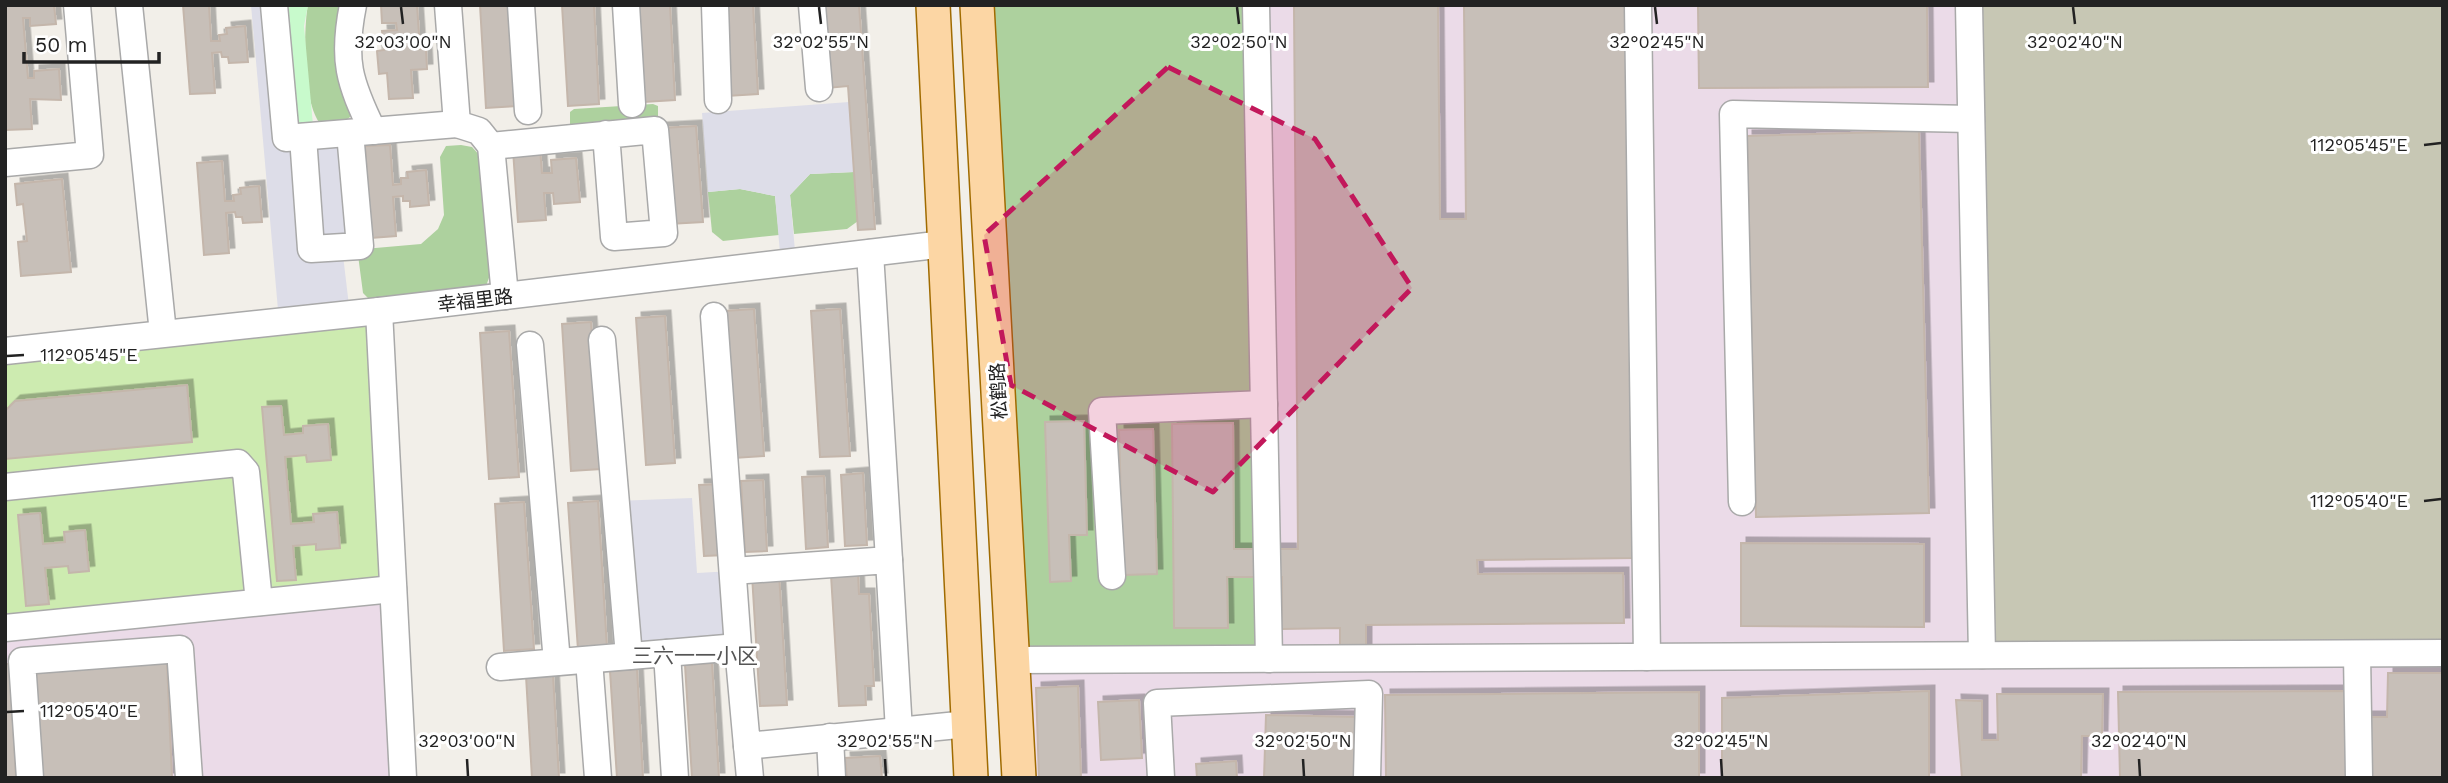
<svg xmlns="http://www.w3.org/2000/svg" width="2448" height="783" font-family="'Work Sans','Noto Sans SC',sans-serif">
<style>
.industrial{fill:#ebdbe8}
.construction{fill:#c7c7b4}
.grass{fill:#cdebb0}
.forest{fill:#add19e}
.park{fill:#c8facc}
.plaza{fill:#dddde8}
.building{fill:#c7bfb8;stroke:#c4b6ab;stroke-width:2;filter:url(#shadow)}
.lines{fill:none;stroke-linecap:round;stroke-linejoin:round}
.minor-casing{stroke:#a9a9a9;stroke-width:29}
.major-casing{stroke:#a06b00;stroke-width:36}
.minor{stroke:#fff;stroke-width:26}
.major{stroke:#fcd6a4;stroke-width:33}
.marked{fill:#c2185b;fill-opacity:0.2;stroke:#c2185b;stroke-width:5;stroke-dasharray:14 9;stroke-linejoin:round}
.ticks{fill:none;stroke:#222;stroke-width:2.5}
.labels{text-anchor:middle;stroke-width:6;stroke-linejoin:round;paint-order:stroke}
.street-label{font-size:19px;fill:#222;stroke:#fff}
.neighbourhood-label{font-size:21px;fill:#555;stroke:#fff}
.ticks-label{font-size:18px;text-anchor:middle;fill:#222;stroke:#fff;stroke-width:6;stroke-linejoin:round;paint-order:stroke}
</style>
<defs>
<filter id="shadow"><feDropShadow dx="5.5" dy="-5.5" stdDeviation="0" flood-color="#0004"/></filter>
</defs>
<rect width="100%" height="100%" fill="#f2efe9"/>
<!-- industrial -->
<g class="industrial">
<path d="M977,5H1969L2443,653V778H1019Z"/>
<path d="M393,589L403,778H5V628Z"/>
</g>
<!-- construction -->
<path class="construction" d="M1969,5H2443V653L1982,655Z"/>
<!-- grass -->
<path class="grass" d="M379,311L393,589L5,628V351Z"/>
<!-- forest -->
<g class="forest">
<path d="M308,5H344L351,111L350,117L344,122L322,125C303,110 303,29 308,5Z"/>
<path d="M977,5H1256L1269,659L1013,660Z"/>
<path d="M653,104L658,106V123L570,128V112L574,109Z"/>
<path d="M461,145L472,147L481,157L490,275L486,286L369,299L363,293L358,255L364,249L421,244L438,229L444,215L440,157L446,146Z"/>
<path d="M854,172L858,221L847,229L794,234L790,195L810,174Z"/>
<path d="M740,189L775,196L779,235L723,241L712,232L708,192Z"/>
</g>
<!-- park -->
<path class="park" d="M274,5H308L304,26L314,136L286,138Z"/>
<!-- plaza -->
<g class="plaza">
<path d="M251,5H274L286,138L350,133L360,246L342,247L350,314L279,321Z"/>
<path d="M849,102L854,172L810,174L790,195L796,262L781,264L775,196L740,189L708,192L702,113Z"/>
<path d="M692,498L697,573L733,571L738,647L629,656L616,501Z"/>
</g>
<!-- building -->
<g class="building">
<path d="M5,5H54L56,24L30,26V18H23L28,78H34V71L59,69L61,100L30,99L32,129L5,130Z"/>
<path d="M183,5H209L211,41H220L219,35L227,34L226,28L245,26L248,62L229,63L228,57H222L221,52L212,53L215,93L190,94Z"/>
<path d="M381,5H417L420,49H426L427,69L411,70L413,98L389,99L387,73L379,74L377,51L384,50L382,31L397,30L396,23H382Z"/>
<path d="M480,5H511L517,106L486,108Z"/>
<path d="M562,5H594L599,104L568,106Z"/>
<path d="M638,5H670L675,100L644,102Z"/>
<path d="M721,5H753L758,94L727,96Z"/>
<path d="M822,5H859L875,229L858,230L848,86L827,88Z"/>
<path d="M1294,5H1438L1440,219H1466L1464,5H1629L1634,558L1477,560L1478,574L1623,573L1624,623L1366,625V649H1340V628L1282,629V577H1227L1228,628H1174L1172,424L1233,423L1234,549H1298Z"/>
<path d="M1698,5H1927L1928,87L1699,88Z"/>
<path d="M696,126L703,222L669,224L662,128Z"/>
<path d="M1919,131L1929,513L1756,517L1747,136Z"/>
<path d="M390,145L393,185L401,184V178H408L407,172L426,170L429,205L410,207V201H403V196L393,197L396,236L371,238L365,146Z"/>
<path d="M540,148L542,173H552L551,160L576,158L580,202L554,204L553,193H544L546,220L518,222L513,150Z"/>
<path d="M222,161L225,201H234L233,195L241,194L240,188L259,186L262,222L243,223L242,217H236L235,212L226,213L229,253L204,255L197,163Z"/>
<path d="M62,179L71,272L21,276L18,242L27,241L23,204L17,205L15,184Z"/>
<path d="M754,309L764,456L734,458L724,311Z"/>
<path d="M840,309L850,456L820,457L811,311Z"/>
<path d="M665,316L675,463L646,465L636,318Z"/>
<path d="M591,322L601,469L571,471L562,324Z"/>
<path d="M509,331L519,477L489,479L480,333Z"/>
<path d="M187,385L192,442L5,459V411L15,401Z"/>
<path d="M281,406L284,435L303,433V426L328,424L331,460L307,462L306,455L285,457L291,524L314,522L313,514L337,512L340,548L316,550V544L293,546L296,580L277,581L262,407Z"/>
<path d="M1084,421L1087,535H1069L1071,581L1050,582L1045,422Z"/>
<path d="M1153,429L1157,574L1123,575L1119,430Z"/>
<path d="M863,473L867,545L845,546L841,475Z"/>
<path d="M824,476L828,547L806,549L802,477Z"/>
<path d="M763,480L767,551L745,552L741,481Z"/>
<path d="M722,484L726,555L704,556L699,485Z"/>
<path d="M598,501L607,648L578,650L568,503Z"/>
<path d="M524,502L534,649L504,651L495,504Z"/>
<path d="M40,513L43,544L65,542L64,532L85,530L89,571L69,573L68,566L45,568L49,604L26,606L18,515Z"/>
<path d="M1741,543L1924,544V627L1741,626Z"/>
<path d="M779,573L787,705L760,706L752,575Z"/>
<path d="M858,573L859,594H869L874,686H865L866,705L839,706L831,575Z"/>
<path d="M167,662L172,778H35L30,668Z"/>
<path d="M712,663L719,778H692L685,665Z"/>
<path d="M5,664H10L16,778H5Z"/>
<path d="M637,669L643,778H617L610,671Z"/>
<path d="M2388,673H2443V778H2363V717H2387Z"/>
<path d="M553,675L559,778H532L526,676Z"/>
<path d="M1078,686L1081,778H1039L1036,688Z"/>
<path d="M1929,691V778H1722V698Z"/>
<path d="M2346,691L2347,778H2120L2118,692Z"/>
<path d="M1699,692V778H1386L1385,695Z"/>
<path d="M1997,694H2103L2102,736H2082L2081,778H1962L1956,700L1982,701V740H1998Z"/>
<path d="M1139,700L1142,758L1101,760L1098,702Z"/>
<path d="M1266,715L1359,717L1358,778H1264Z"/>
<path d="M880,756L882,778H847L845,758Z"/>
<path d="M1236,761L1237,778H1197L1196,764Z"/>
</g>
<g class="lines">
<!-- minor casing -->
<g class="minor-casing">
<g id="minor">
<path d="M129,5L163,333"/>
<path d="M274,5L286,138L457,124"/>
<path d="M353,5C342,60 349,82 373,131"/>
<path d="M448,5L457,124L479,131L491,146L505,296"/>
<path d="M521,5L528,111"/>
<path d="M626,5L632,104"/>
<path d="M715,5L718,100"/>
<path d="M812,5L819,88"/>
<path d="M1256,5L1269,659"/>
<path d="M1638,5L1647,657"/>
<path d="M1969,5L1982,655"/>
<path d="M303,137L311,249L360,246L350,133"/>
<path d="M491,146L655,130L664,233L614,237L606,134"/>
<path d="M5,163L90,155L77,5"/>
<path d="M870,253L889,560"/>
<path d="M379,311L403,778"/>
<path d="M714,316L738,647"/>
<path d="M602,340L629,656"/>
<path d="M530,345L557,662"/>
<path d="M5,351L379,311L944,244"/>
<path d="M5,487L238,463L246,472L259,602"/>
<path d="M1742,502L1733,114L1971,119"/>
<path d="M733,571L889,560L899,731"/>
<path d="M1112,576L1102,411L1264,404"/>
<path d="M5,628L393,589"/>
<path d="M667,653L675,778"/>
<path d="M2357,654L2359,778"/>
<path d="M589,660L598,778"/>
<path d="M1013,660L2443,653"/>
<path d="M500,667L738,647L747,746L968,724"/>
<path d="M830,737L832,778"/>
<path d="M747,746L750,778"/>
<path d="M30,778L22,661L180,649L189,778"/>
<path d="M1161,778L1157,703L1369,694L1367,778"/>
</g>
</g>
<!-- major casing -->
<g class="major-casing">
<g id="major">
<path d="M933,5L971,778"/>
<path d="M977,5L1019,778"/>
</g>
</g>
<!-- minor -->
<use href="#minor" class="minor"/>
<!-- major -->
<use href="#major" class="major"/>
</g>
<!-- marked area -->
<path class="marked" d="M1168,67L1315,139L1412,288L1213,492L1011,385L984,235Z"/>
<!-- ticks -->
<path class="ticks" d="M401,7L403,24M819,7L821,24M1237,7L1239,24M1655,7L1657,24M2073,7L2075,24M2424,145L2441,143M7,356L24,355M2424,501L2441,499M7,712L24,711M467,759L468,776M885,759L886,776M1303,759L1304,776M1721,759L1722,776M2139,759L2140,776"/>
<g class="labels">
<!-- street labels -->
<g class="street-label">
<text transform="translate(475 300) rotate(-7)" y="7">幸福里路</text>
<text transform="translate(998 391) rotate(-93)" y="7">松鹤路</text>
</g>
<!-- neighbourhood labels -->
<g class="neighbourhood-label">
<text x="695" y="663">三六一一小区</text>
</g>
</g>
<g class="ticks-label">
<text x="403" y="48">32°03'00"N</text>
<text x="821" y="48">32°02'55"N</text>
<text x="1239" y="48">32°02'50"N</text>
<text x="1657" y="48">32°02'45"N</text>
<text x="2075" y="48">32°02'40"N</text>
<text x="2359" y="151">112°05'45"E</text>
<text x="89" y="361">112°05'45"E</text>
<text x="2359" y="507">112°05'40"E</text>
<text x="89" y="717">112°05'40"E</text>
<text x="467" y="747">32°03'00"N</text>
<text x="885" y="747">32°02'55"N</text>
<text x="1303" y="747">32°02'50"N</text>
<text x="1721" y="747">32°02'45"N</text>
<text x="2139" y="747">32°02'40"N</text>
</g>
<!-- border -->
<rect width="2448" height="783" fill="none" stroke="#222222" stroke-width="14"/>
<!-- scale -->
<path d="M24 52v10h135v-10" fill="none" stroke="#222222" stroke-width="3.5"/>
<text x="35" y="52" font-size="21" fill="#222222" stroke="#ffffff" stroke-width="5" paint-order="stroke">50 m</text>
</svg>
